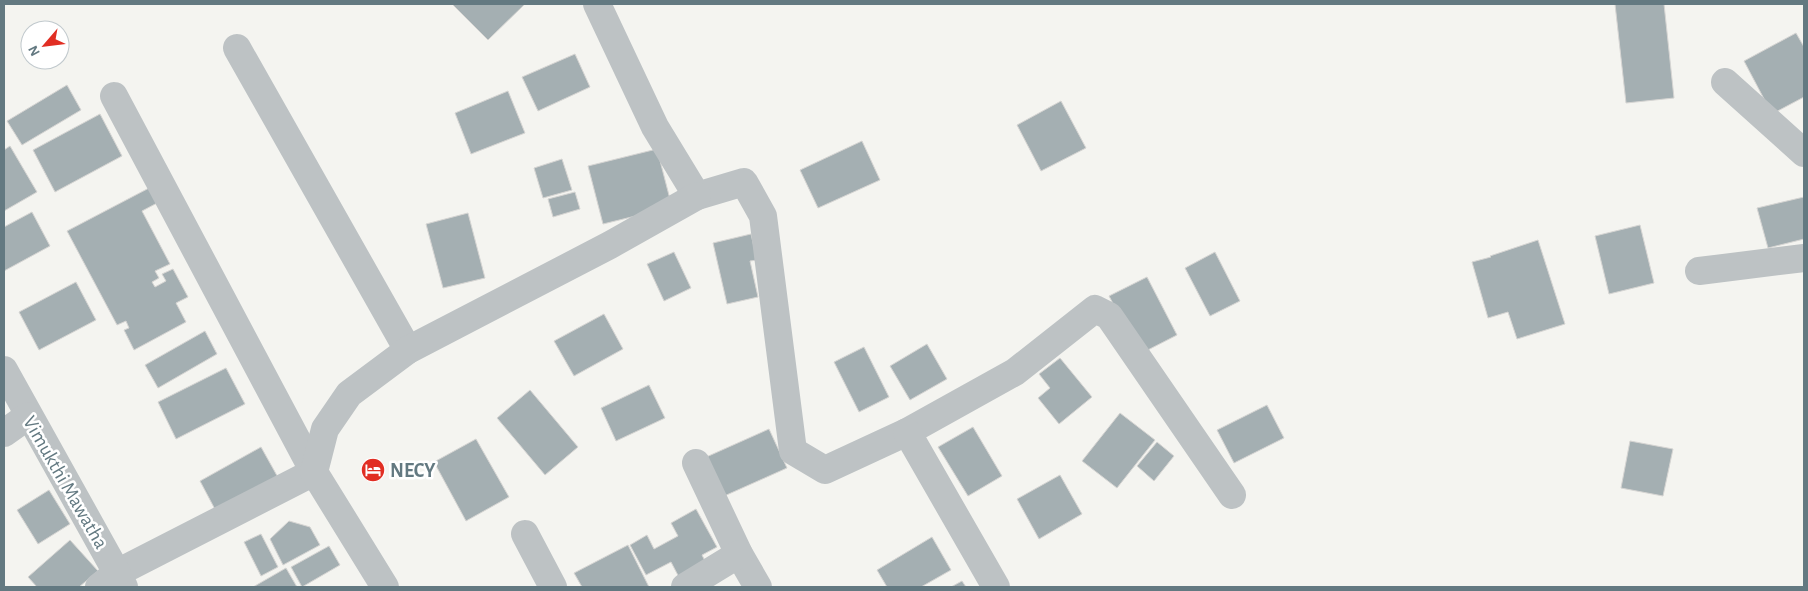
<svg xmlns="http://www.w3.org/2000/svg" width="1808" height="591" font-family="'Alegreya Sans',sans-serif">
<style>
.building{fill:#a4afb2;stroke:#d6d5d3}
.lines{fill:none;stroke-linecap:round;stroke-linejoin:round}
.minor{stroke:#bdc2c4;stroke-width:28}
.labels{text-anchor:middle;stroke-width:5;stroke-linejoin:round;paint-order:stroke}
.poi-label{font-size:20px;font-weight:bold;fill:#637981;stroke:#fff;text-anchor:start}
.street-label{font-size:20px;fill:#637981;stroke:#fff}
</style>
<rect width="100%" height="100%" fill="#f4f4f0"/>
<!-- building -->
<g class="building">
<path d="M452,4H525L488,40Z"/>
<path d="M1615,4H1664L1674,98L1626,103Z"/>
<path d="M1796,33L1804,47V97L1772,114L1744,61Z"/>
<path d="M575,54L590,87L538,111L522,77Z"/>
<path d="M67,85L81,110L22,145L7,121Z"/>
<path d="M508,91L525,133L471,154L455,113Z"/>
<path d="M1061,101L1086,148L1041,171L1017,125Z"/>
<path d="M100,114L122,156L55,192L33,150Z"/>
<path d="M862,141L880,180L818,208L800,170Z"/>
<path d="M10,146L37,192L4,211V150Z"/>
<path d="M657,149L672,207L603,224L588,166Z"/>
<path d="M562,159L572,190L543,198L534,168Z"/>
<path d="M151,187L159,202L142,211L170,264L155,271L159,278L152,282L155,287L166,281L162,274L173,269L188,297L176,303L186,322L134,350L124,330L129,328L126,321L117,325L67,231Z"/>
<path d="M575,192L580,209L553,217L548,199Z"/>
<path d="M1804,197V239L1768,248L1757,208Z"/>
<path d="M32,212L50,246L4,271V227Z"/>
<path d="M468,213L485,278L443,288L426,224Z"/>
<path d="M1640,225L1654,283L1609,294L1595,236Z"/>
<path d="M751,234L757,260L750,261L758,297L727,304L713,243Z"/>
<path d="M1538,240L1565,324L1517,339L1508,312L1488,318L1472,262L1491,257L1490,256Z"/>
<path d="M674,252L691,288L664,301L647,264Z"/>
<path d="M1215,252L1240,301L1210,316L1185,268Z"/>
<path d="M1147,277L1177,335L1140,354L1109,296Z"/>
<path d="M76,282L96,320L39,350L19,312Z"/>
<path d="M604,314L623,349L574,376L554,341Z"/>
<path d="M205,331L217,354L158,388L145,365Z"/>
<path d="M927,344L947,379L910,400L890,366Z"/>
<path d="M864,347L889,397L859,412L834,362Z"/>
<path d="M1060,358L1092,397L1059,424L1038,398L1050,388L1039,374Z"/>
<path d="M226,368L245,404L176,439L158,402Z"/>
<path d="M649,385L665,418L616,441L601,408Z"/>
<path d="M530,390L578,447L545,475L497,418Z"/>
<path d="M1267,405L1284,438L1234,463L1217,430Z"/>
<path d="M1120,413L1155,440L1117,488L1082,461Z"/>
<path d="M973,427L1002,476L968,496L938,447Z"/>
<path d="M769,429L787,468L722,497L704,458Z"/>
<path d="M476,439L509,497L466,521L434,462Z"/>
<path d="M1630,441L1673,449L1663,496L1621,488Z"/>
<path d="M1157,442L1174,456L1154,481L1137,466Z"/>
<path d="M261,447L280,481L218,515L200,481Z"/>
<path d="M1060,475L1082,514L1039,539L1017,499Z"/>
<path d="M49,490L70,524L38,544L17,510Z"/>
<path d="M696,509L717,547L702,555L708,567L681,581L671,562L646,575L630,545L647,535L654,549L678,536L671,523Z"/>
<path d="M289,521L310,527L320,545L283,565L270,539Z"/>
<path d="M261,534L278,567L261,576L244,542Z"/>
<path d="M932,537L951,570L921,587H887L877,570Z"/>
<path d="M70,540L98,571L79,587H37L28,577Z"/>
<path d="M628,545L649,587H582L574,573Z"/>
<path d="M329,546L340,565L302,587L291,567Z"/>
<path d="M286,568L297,587H253Z"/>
<path d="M962,581L966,587H951Z"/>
</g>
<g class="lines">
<!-- minor -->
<g class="minor">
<path d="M597,4L655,127L697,196L744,182L763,216L793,451L825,470L907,432L1015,372L1095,309L1109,316L1232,495"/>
<path d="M237,48L408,350"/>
<path d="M1725,82L1804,153"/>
<path d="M114,96L314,472L117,573L124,587"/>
<path d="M1699,271L1804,258"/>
<path d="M4,370L117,573L99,587"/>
<path d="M907,432L996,587"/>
<path d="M4,433L28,416"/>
<path d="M696,463L739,554L758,587"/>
<path d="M525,534L553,587"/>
<path d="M385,587L314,472L325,429L349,394L408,350L610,245L697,196"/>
<path d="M685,587L739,554"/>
</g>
</g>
<!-- icons -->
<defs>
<g id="hotel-disc" transform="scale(1.25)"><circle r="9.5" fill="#e12e23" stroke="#fff"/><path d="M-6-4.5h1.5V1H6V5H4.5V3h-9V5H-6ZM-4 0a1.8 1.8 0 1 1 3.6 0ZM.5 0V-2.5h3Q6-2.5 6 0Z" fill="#fff"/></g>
</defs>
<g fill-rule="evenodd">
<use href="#hotel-disc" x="373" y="470"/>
</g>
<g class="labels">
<!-- poi labels -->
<g class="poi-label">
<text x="390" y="477">NECY</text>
</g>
<!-- street labels -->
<g class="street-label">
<text transform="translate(66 482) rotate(60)" y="7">Vimukthi Mawatha</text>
</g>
</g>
<!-- border -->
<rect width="1808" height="591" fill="none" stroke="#637981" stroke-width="10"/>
<!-- north arrow -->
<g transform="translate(45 45) rotate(242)"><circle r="24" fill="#ffffff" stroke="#c1c9cd"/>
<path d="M0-4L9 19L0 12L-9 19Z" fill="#e12e23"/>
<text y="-8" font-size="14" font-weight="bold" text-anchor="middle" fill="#637981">N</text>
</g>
</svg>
